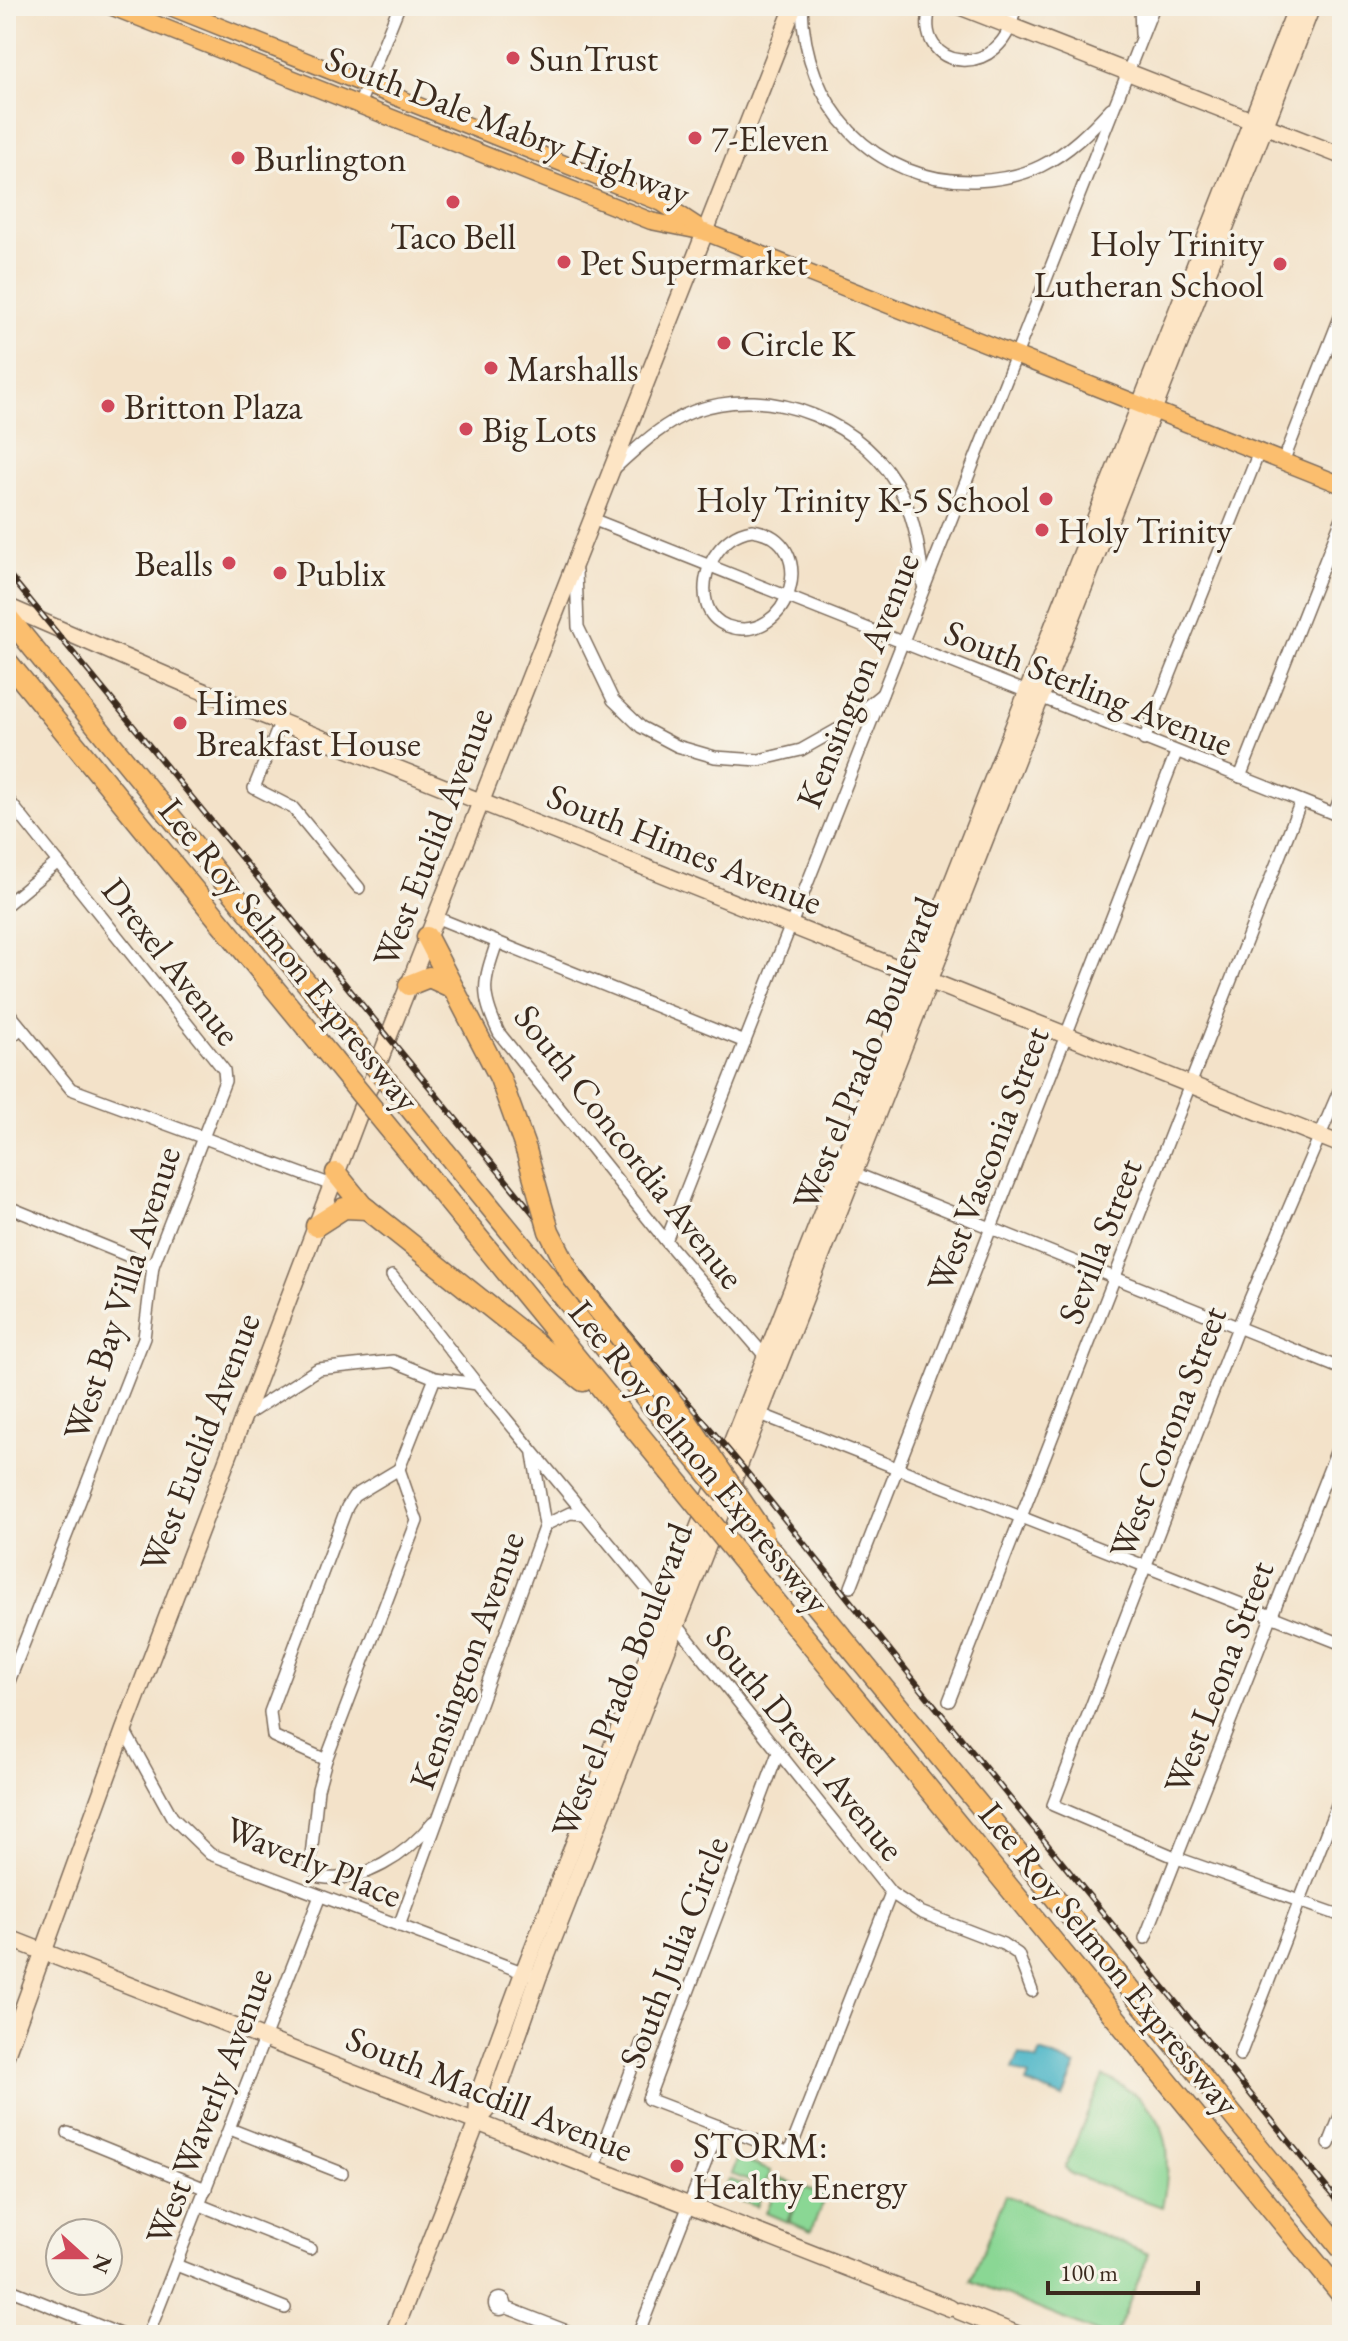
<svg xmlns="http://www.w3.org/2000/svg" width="1348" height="2341" font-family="'EB Garamond',serif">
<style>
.green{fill:#8ad794;stroke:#628059;stroke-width:2}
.water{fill:#4ab5c7;stroke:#427072;stroke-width:2}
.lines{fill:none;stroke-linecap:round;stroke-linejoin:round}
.street-casing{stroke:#7b6a5a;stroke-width:14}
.secondary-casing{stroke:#7b6a5a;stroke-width:19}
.primary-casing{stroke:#7b6a5a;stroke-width:19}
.highway-casing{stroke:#7b6a5a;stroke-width:23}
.street{stroke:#fff;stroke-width:11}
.secondary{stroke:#fde5c5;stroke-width:16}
.primary{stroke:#fbbe6e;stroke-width:16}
.highway{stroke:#fbbe6e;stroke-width:20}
.rail-casing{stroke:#3b2a1e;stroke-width:6}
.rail{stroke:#f7f3e8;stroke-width:3;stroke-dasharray:9;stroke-linecap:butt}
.highway-bridge-casing{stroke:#7b6a5a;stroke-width:23;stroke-linecap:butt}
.highway-bridge{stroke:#fbbe6e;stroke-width:20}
.poi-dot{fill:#d1495b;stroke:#f7f3e8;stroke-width:3}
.labels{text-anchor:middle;stroke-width:7;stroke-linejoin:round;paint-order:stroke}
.poi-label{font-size:36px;fill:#3b2a1e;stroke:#f7f3e8;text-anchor:start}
.street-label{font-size:36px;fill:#3b2a1e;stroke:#f7f3e8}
</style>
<rect width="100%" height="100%" fill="#f7f3e8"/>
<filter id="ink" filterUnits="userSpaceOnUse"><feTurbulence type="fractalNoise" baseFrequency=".0125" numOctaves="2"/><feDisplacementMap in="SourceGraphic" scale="16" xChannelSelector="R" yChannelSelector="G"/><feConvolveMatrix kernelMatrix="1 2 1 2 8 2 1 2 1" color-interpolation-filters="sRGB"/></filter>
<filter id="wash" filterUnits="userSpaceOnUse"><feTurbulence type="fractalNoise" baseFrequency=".006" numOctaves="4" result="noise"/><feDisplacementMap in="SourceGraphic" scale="32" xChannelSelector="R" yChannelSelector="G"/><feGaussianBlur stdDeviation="1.8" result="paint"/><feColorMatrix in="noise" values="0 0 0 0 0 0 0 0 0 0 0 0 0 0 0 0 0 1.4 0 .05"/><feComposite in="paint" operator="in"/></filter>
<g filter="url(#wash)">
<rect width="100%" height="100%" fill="#f3e2c9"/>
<!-- green -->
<g class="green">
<path d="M1103,2076C1167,2105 1176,2141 1162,2207L1073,2175L1065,2168Z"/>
<path d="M737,2158L771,2171L764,2187L731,2174Z"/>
<path d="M780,2178L801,2187L787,2222L766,2213Z"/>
<path d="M729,2179L762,2192L757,2207L723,2194Z"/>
<path d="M804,2187L825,2196L811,2231L789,2222Z"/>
<path d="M1005,2195L1149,2254L1116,2335H1103L971,2281Z"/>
</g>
<!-- water -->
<path class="water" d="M1041,2052L1076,2066L1063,2098L1026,2083L1029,2076L1013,2069L1019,2054L1037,2061Z"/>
</g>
<g filter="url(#ink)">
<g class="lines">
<!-- street casing -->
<g class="street-casing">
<g id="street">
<path d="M802,6C804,106 872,183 975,181C996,180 1021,176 1041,166C1069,152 1090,131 1111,108"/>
<path d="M931,6C909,71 1006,85 1015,6"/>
<path d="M1140,6L1141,34"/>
<path d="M359,105L399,6"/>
<path d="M1283,462L1342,312"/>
<path d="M615,468C638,447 664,422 694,411C770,383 868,422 903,496C915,523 921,555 923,585"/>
<path d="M592,519L1342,817"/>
<path d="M752,530C823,540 789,648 727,626C717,622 710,615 707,605C698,573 719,535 752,530Z"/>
<path d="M576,571L578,627L613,700L641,727L677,746L715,757L759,760L801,750L840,728L882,694"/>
<path d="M281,721L254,788L293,808L359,888"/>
<path d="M1144,740L1259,452"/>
<path d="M1240,777L1342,518"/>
<path d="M6,797L224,1070L225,1081L153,1266L144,1338L6,1689"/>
<path d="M1334,814L1342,793"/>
<path d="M6,905L58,862"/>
<path d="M435,917L745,1042"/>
<path d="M497,942C483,983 480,993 499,1033L666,1241L770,1362"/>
<path d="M6,1009L71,1089L332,1185"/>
<path d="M6,1042L21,1028"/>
<path d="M1342,1084L1238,1327L1053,1805L1177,1858L1342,1916"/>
<path d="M849,1171L1342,1369"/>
<path d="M6,1206L153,1266"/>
<path d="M666,1241L1154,6"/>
<path d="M392,1276L477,1384"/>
<path d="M755,1412L1342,1644"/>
<path d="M243,1417L318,1369L393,1361L435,1378L477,1384L677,1625L891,1893L920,1912L1003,1944L1018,1954L1032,1991"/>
<path d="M399,1469L435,1378"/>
<path d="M545,1525L570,1513L584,1514"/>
<path d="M851,1587L1176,753"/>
<path d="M949,1701L1301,801"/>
<path d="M124,1730L172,1817L210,1854L530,1975"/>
<path d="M778,1753L648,2099L789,2153L891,1893"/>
<path d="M326,1760L273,1736L270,1712L347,1507L354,1496L399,1469"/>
<path d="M320,1877L310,1866L318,1789L326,1760L417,1521L399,1469"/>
<path d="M320,1877C362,1885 408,1854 433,1822"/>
<path d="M399,1926L545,1525L533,1454"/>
<path d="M1145,1938L1342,1437"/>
<path d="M1240,2055L1342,1792"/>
<path d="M230,2129L342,2173"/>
<path d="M68,2133L206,2189"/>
<path d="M1329,2144L1342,2111"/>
<path d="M594,2169L642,2042"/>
<path d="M200,2205L310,2249"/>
<path d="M176,2265L285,2308"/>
<path d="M6,2288L122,2335"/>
<circle cx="500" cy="2304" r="5.5"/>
<path d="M505,2307L577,2335"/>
<path d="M148,2335L320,1896"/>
<path d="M638,2335L720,2126"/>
</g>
</g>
<!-- secondary casing -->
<g class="secondary-casing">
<g id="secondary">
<path d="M959,6L1342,156"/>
<path d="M6,606L195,688L1342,1145"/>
<path d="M6,1937L950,2308"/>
<path d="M6,2055L124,1730L388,1038L794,6"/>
<path d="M477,2122L495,2101L538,1978L1312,6"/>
<path d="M959,2311L1019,2335"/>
<path d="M393,2335L477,2122L478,2095L523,1973L1297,6"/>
</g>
</g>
<!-- primary casing -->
<g class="primary-casing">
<g id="primary">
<path d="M110,6L651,221L705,232L1342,485"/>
<path d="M168,6L662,203L697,226"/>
</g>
</g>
<!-- highway casing -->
<g class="highway-casing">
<g id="highway">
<path d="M6,615L345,1030"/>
<path d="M6,660L333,1060"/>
<path d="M427,937L500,1078L526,1150"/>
<path d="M409,985L429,977L453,988"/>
<path d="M408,1106L681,1441"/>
<path d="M396,1137L669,1471"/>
<path d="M336,1173L362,1205L583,1381"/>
<path d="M316,1226L344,1208L367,1209"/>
<path d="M761,1538L1342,2249"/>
<path d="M749,1569L1342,2295"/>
</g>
</g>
<!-- street -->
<use href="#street" class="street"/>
<!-- secondary -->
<use href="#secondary" class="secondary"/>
<!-- primary -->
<use href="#primary" class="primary"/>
<!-- highway -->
<use href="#highway" class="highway"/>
<!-- rail casing -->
<g class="rail-casing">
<path id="rail" d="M6,571L565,1252C625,1334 694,1407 758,1486C951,1728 1147,1966 1342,2207"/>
</g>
<!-- rail -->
<use href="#rail" class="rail"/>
<!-- highway-bridge casing -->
<g class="highway-bridge-casing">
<g id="highway-bridge">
<path d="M345,1030L408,1106"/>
<path d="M333,1060L396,1137"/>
<path d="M526,1150L549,1231L573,1278L687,1421L763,1533"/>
<path d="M681,1441L725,1495"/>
<path d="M669,1471L749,1569"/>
</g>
</g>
<!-- highway-bridge -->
<use href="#highway-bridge" class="highway-bridge"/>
</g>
</g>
<!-- markers -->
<g class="poi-dot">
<circle cx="513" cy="58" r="8"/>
<circle cx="695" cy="138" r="8"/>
<circle cx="238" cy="158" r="8"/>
<circle cx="453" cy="202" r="8"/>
<circle cx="564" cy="262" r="8"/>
<circle cx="1280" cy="264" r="8"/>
<circle cx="724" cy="343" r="8"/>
<circle cx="491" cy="368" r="8"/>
<circle cx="108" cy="406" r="8"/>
<circle cx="466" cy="429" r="8"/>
<circle cx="1046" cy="499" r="8"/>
<circle cx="1042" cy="530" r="8"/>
<circle cx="229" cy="563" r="8"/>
<circle cx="280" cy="573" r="8"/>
<circle cx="180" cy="723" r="8"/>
<circle cx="677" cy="2166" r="8"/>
</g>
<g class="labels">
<!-- poi labels -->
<g class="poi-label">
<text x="529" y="71">SunTrust</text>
<text x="711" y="151">7-Eleven</text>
<text x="254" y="171">Burlington</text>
<text x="453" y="249" text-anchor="middle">Taco Bell</text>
<text x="1264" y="256" text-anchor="end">Holy Trinity<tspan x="1264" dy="41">Lutheran School</tspan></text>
<text x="580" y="275">Pet Supermarket</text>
<text x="740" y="356">Circle K</text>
<text x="507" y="381">Marshalls</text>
<text x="124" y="419">Britton Plaza</text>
<text x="482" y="442">Big Lots</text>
<text x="1030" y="512" text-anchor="end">Holy Trinity K-5 School</text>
<text x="1058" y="543">Holy Trinity</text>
<text x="213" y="576" text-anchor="end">Bealls</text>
<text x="296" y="586">Publix</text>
<text x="196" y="715">Himes<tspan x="196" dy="41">Breakfast House</tspan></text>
<text x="693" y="2158">STORM:<tspan x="693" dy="41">Healthy Energy</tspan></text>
</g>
<!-- street labels -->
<g class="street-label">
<text transform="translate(508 125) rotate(21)" y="13">South Dale Mabry Highway</text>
<text transform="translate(857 680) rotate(-68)" y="13">Kensington Avenue</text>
<text transform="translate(1089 687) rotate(22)" y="13">South Sterling Avenue</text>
<text transform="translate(432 837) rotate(-69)" y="13">West Euclid Avenue</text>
<text transform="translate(685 848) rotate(22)" y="13">South Himes Avenue</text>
<text transform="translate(290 954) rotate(51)" y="13">Lee Roy Selmon Expressway</text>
<text transform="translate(172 961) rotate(52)" y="13">Drexel Avenue</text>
<text transform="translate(865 1053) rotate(-68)" y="13">West el Prado Boulevard</text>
<text transform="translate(630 1146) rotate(52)" y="13">South Concordia Avenue</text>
<text transform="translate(987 1159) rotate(-69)" y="13">West Vasconia Street</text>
<text transform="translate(1099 1241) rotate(-69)" y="13">Sevilla Street</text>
<text transform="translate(121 1293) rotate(-72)" y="13">West Bay Villa Avenue</text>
<text transform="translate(1167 1432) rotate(-69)" y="13">West Corona Street</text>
<text transform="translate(199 1442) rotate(-69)" y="13">West Euclid Avenue</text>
<text transform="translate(700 1456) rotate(51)" y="13">Lee Roy Selmon Expressway</text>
<text transform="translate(466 1660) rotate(-70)" y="13">Kensington Avenue</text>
<text transform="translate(1218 1677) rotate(-69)" y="13">West Leona Street</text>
<text transform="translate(621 1680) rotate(-69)" y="13">West el Prado Boulevard</text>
<text transform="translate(806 1742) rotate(51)" y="13">South Drexel Avenue</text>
<text transform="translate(314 1861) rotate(22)" y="13">Waverly Place</text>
<text transform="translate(673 1952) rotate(-69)" y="13">South Julia Circle</text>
<text transform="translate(1110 1958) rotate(51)" y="13">Lee Roy Selmon Expressway</text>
<text transform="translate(490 2093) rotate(22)" y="13">South Macdill Avenue</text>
<text transform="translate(208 2106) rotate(-69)" y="13">West Waverly Avenue</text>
</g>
</g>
<!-- margin -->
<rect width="1348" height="2341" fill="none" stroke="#f7f3e8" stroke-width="32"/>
<!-- north arrow -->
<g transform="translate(84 2257) rotate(111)"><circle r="38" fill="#f7f3e8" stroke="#aca397" stroke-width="2"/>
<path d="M0-6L14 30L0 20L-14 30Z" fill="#d1495b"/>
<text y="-12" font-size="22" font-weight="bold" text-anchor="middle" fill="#3b2a1e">N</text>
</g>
<!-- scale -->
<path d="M1048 2281v12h150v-12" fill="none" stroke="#3b2a1e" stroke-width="4"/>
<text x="1060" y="2281" font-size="24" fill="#3b2a1e" stroke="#f7f3e8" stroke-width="6" paint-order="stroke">100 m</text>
</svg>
